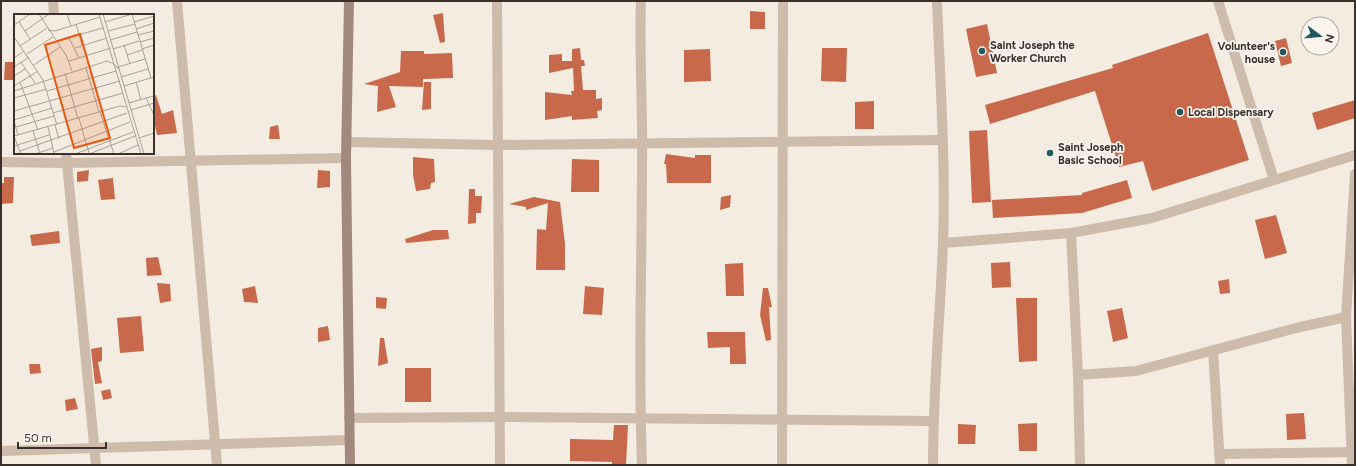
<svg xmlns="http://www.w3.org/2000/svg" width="1356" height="466" font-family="Figtree,sans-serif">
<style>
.building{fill:#c8694b}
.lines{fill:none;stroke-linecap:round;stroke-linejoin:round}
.street{stroke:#cdbbac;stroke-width:10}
.secondary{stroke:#a18a7d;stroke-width:10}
.poi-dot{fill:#1f5a5e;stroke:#fbf5ee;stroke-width:1.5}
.labels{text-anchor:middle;stroke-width:3.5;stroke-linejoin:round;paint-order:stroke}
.poi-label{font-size:11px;font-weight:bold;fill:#3b302b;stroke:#fbf5ee;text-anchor:start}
.inset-road{fill:none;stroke:#aaa098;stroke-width:1}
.view{fill:#e8590c;fill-opacity:0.15;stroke:#e8590c;stroke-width:2}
.inset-edge{fill:none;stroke:#3b302b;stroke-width:2}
</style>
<rect width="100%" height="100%" fill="#f4ebe1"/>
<!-- building -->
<g class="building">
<path d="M750,11L765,12V29H750Z"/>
<path d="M443,13L445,42L440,43L433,15Z"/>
<path d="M987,24L997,73L976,77L966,29Z"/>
<path d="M1208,33L1249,160L1152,191L1143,161L1119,167L1095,91L990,124L985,105L1113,68L1112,65Z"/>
<path d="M1286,38L1292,63L1281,66L1275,41Z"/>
<path d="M580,48L581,60H584L585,66H581L583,90H596V99L602,98V110L597,111L598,118L572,120V116L545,120V92L572,95L571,91H574L573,68L549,73V55L562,54V61H572V49Z"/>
<path d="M822,48H847L846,82L821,81Z"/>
<path d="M710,49L711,81L684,82V50Z"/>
<path d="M401,51H424V54L452,53L453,78L423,79V87L389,86L396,107L377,112L378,86L364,84L400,72Z"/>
<path d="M5,62H15V80H4Z"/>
<path d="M424,82H431V109L422,110Z"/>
<path d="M156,95L162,114L173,110L177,133L157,135L153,116V96Z"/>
<path d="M1355,100V118L1317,130L1312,113Z"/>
<path d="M874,101V129H855V102Z"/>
<path d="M278,125L280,139H269L270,127Z"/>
<path d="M987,130L991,202L972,203L969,131Z"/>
<path d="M666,154L695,158V155H711V183H667L666,164H664Z"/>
<path d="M413,157L434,159L435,182L431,183L430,189L416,191L413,175Z"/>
<path d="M572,159L599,160V192H571Z"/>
<path d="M89,170L88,181L77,182V172Z"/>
<path d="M318,170L330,171V187L317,188Z"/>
<path d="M4,177H14L13,203L1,204V183H4Z"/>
<path d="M113,178L115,199L101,200L98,180Z"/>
<path d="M1127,180L1132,198L1082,213L993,218L992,200L1082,195V193Z"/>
<path d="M469,189H475V196H482L481,213H476V223L468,224Z"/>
<path d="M731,195L730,207L720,210L721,197Z"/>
<path d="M534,197L560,202L565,244V270H536L537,229L546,230L548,203L526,210V207L509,204Z"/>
<path d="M1276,215L1287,253L1265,259L1255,220Z"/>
<path d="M433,230H448L449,239L406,243L405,239Z"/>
<path d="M59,231L60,243L32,246L30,235Z"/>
<path d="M158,257L162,275L147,276L146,258Z"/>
<path d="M1010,262L1011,287L992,288L991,263Z"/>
<path d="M743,263L744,296H726L725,264Z"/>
<path d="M1229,279L1230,293L1220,294L1218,281Z"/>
<path d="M157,283L170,284L171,301L160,303Z"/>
<path d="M255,286L258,303L244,302L242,289Z"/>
<path d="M585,286L604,288L602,315L583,314Z"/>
<path d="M763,288H768L772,307H769L771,340L766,341L760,315Z"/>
<path d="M376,297L387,298L386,309L376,308Z"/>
<path d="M1016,298H1037V361L1019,362Z"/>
<path d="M1122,308L1128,338L1113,342L1107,311Z"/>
<path d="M141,316L144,351L120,353L117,318Z"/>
<path d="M328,326L330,340L318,342V328Z"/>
<path d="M707,332H745L746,364H730V347L708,348Z"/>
<path d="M380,338H384L388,363L378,366Z"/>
<path d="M102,347V361L98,362L102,383L95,384L91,349Z"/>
<path d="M29,364H40L41,373L30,374Z"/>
<rect x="405" y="368" width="26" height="34"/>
<path d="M110,389L112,398L103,400L101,391Z"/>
<path d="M75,398L78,409L66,411L65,400Z"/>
<path d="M1304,413L1306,439L1287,440L1286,414Z"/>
<path d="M1037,423V451H1019L1018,424Z"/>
<path d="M958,424L976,425L975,444H958Z"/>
<path d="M614,425H628L626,465H612V462L570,461V439L613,440Z"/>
</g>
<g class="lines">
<!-- street -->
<g class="street">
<path d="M53,1L54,15"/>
<path d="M177,1L217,465"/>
<path d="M497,1L500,465"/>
<path d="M641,1C639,55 643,108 642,162C642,263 638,364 642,465"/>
<path d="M1218,1L1274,180"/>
<path d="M347,142L498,145L942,140"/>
<path d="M66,153L96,465"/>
<path d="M1,162L67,163L346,158"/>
<path d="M1071,233L1078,375L1080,465"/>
<path d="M943,243L1071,233L1152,218L1355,155"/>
<path d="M1213,350L1220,465"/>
<path d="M1078,375L1136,371L1296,328L1346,317"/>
<path d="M349,418L499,417L933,421"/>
<path d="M1,451L349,440"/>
<path d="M1220,454L1355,452"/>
<path d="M782,465L783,1"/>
<path d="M933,465C933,391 940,318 943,244C946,163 940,82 937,1"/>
<path d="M1352,465L1346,317L1355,174"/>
</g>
<!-- secondary -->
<path class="secondary" d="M349,1L346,158L350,465"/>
</g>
<!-- markers -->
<g class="poi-dot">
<circle cx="982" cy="51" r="4"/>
<circle cx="1283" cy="52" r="4"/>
<circle cx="1180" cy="112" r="4"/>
<circle cx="1050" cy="153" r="4"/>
</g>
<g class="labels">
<!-- poi labels -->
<g class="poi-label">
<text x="990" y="49">Saint Joseph the<tspan x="990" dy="13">Worker Church</tspan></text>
<text x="1275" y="50" text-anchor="end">Volunteer's<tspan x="1275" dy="13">house</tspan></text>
<text x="1188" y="116">Local Dispensary</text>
<text x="1058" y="151">Saint Joseph<tspan x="1058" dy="13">Basic School</tspan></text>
</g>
</g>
<!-- overview -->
<g transform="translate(14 14)">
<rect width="140" height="140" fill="#f4ebe1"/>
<path class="inset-road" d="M25,0L52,41L58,57M53,0L57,12M85,0L127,140M89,0L130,140M118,0L137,64M5,8L16,25M91,8L118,0M120,8L140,2M62,10L68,31M0,11L16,0M122,15L140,9M34,16L41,17L86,3M11,17L35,0M94,17L121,10M124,21L140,17M0,23L29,66L43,111M55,24L65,44M96,26L123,18M43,27L89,14M126,28L140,24M110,31L116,50M6,32L33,14M61,34L93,24M99,35L125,27M128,35L140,31M13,40L39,23M113,41L128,36M0,44L10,37M55,47L97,34M7,48L21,69M20,51L46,33M0,53L15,43M104,53L131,45M72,54L85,98M51,59L64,105M0,62L11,55M107,63L134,55M6,68L24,116M122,68L127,86M0,72L24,57M110,72L140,63M0,77L93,47L98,49L105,55M33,77L102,57M140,82L132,84L140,101M0,84L33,75M115,89L132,84M117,96L140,89M0,97L106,67M86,98L100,140M39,99L109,79M65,104L71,126L74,135L75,140L121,122M0,106L38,94M0,107L4,121M41,111L45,125M2,113L40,102M34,113L40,139M19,117L26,140M0,122L106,92L112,93M0,122L7,140M125,124L140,119M0,132L35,121M6,137L113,99M40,138L116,108M21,140L39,134M61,140L119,118M104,140L124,131"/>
<path class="view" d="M66,20L96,124L60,134L31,31Z"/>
<rect width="140" height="140" class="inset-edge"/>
</g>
<!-- border -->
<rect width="1356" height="466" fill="none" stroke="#3b302b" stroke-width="4"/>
<!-- north arrow -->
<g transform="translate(1320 36) rotate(106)"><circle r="19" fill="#fbf5ee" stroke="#aea6a0"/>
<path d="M0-3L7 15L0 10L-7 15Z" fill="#1f5a5e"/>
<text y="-6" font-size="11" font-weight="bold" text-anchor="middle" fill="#3b302b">N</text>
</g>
<!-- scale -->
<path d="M18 442v6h88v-6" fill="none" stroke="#3b302b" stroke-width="2"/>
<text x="24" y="442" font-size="12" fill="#3b302b" stroke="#fbf5ee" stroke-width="3" paint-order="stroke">50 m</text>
</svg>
